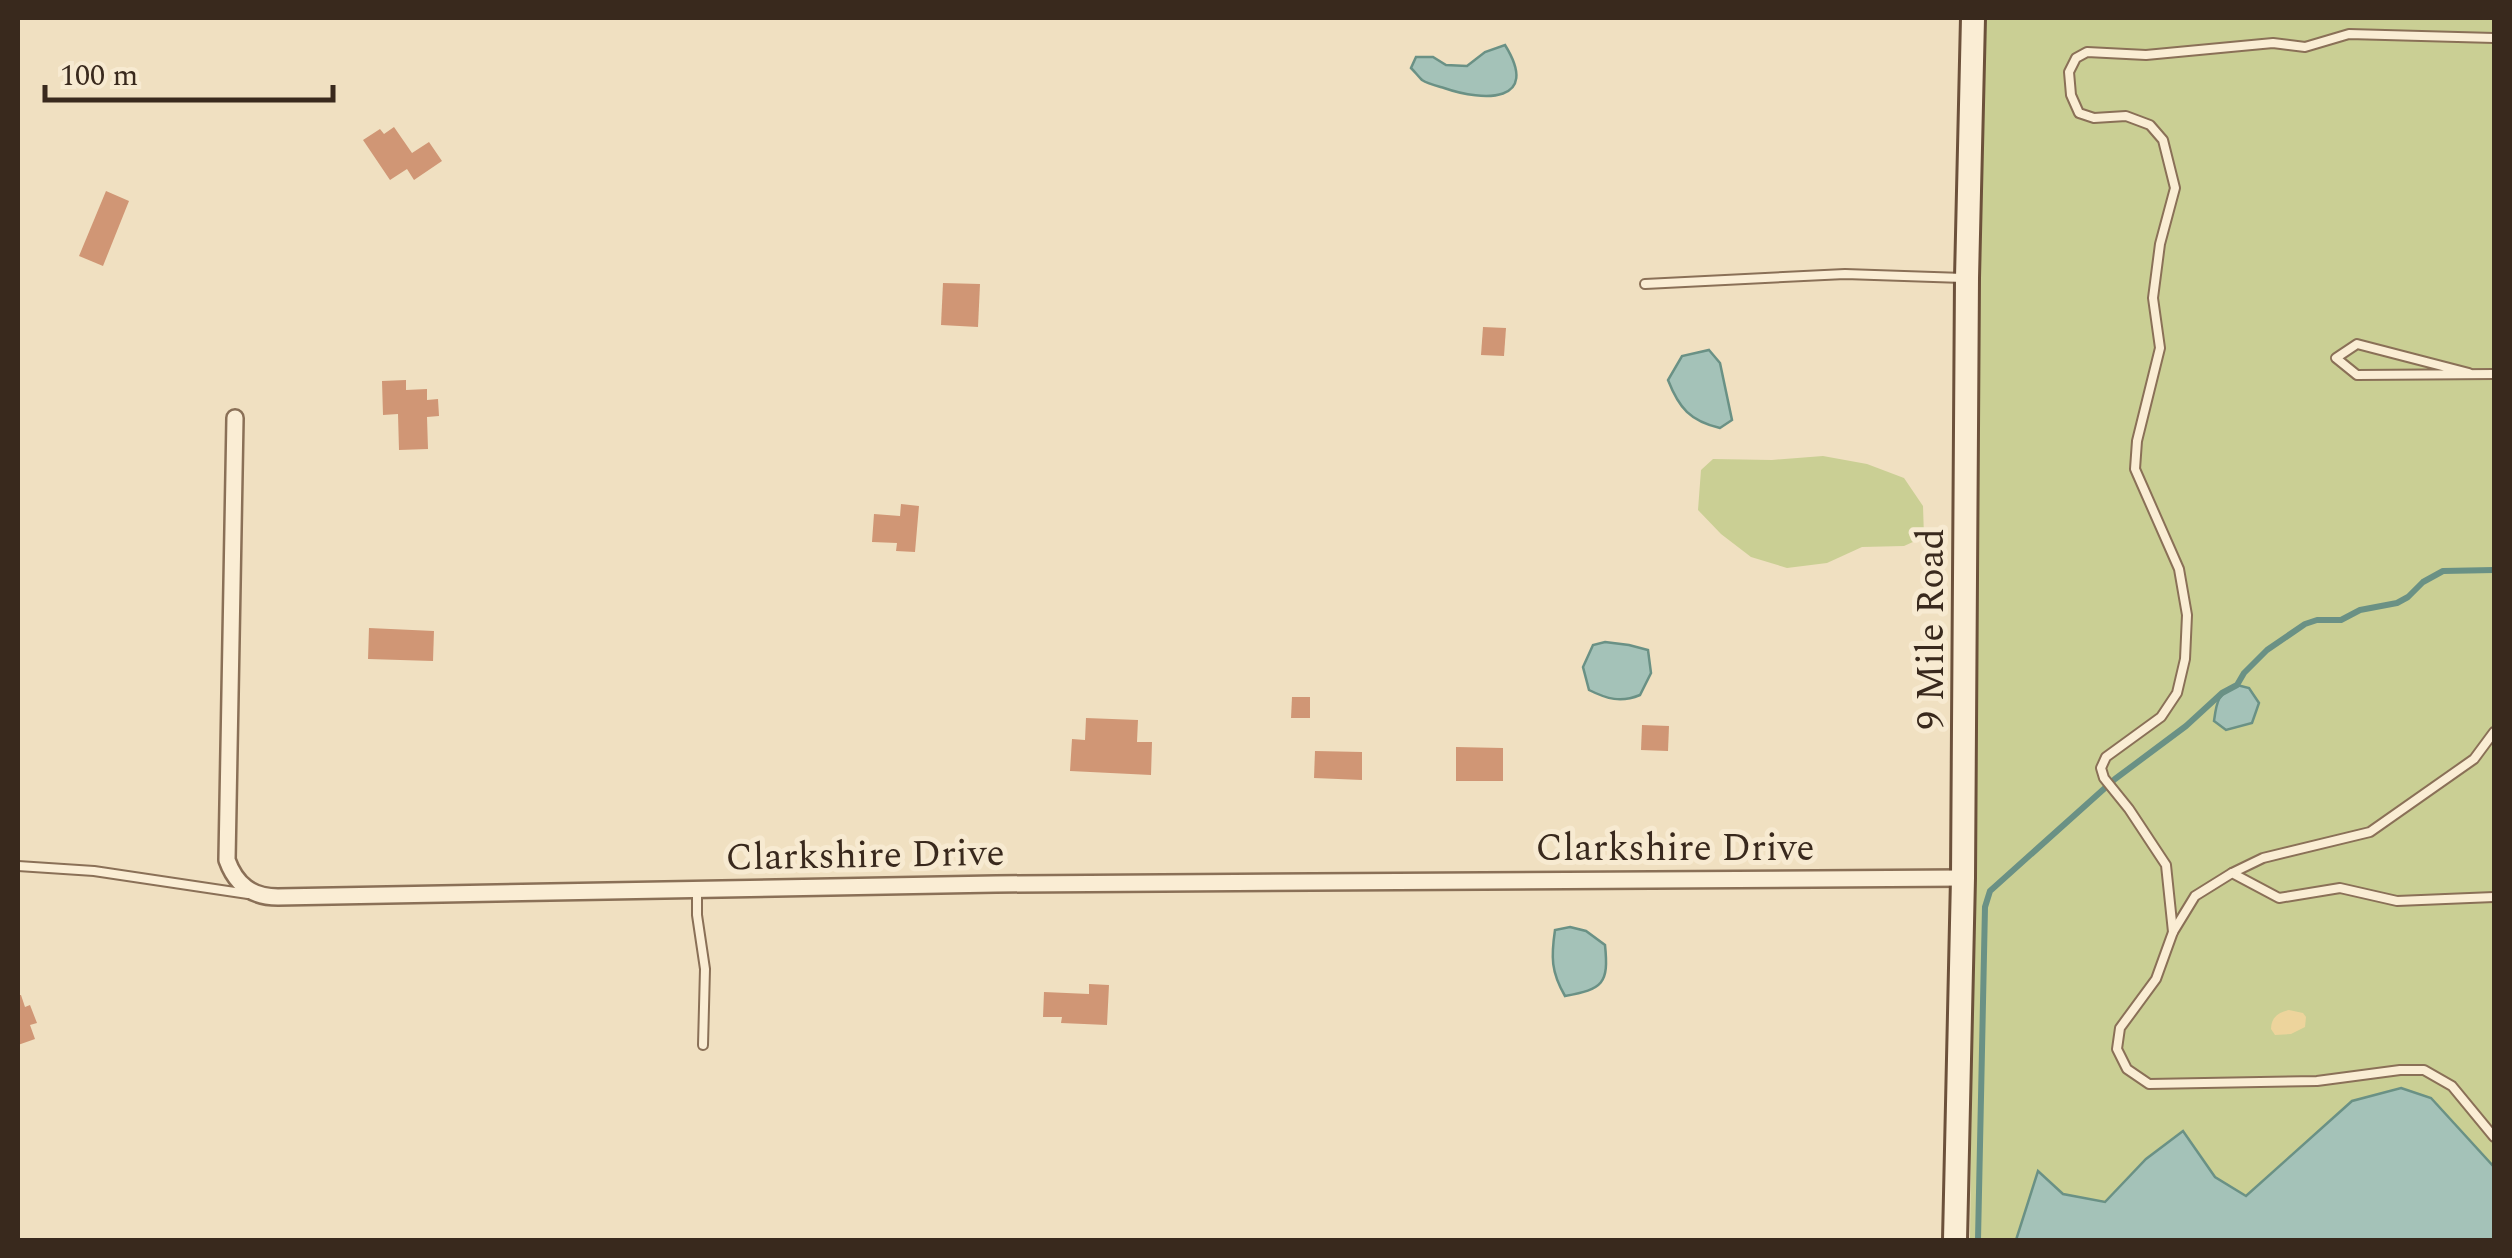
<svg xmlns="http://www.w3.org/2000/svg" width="2512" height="1258" font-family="Spectral,serif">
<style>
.green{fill:#cacf94}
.sand{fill:#edd49c}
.water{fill:#a4c2b8;stroke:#6a9185;stroke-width:2.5}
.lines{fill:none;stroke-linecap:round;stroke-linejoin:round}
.stream{stroke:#6a9185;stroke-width:6}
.building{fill:#d09675}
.lane-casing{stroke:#8a7057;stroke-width:12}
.street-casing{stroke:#8a7057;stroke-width:20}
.secondary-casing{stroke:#6c513b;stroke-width:28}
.lane{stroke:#faedd4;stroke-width:8}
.street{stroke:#faedd4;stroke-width:15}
.secondary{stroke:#faedd4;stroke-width:22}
.labels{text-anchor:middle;stroke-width:10;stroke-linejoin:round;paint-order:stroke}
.street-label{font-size:38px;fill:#39291d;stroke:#f7ead1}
</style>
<rect width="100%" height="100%" fill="#f0e0c1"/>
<!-- green -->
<g class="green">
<path d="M1983,18H2494V1240H1970Z"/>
<path d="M1823,456L1867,464L1904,478L1923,506L1924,537L1904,546L1862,547L1827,563L1787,568L1751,557L1721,534L1698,510L1701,470L1713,459L1772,460Z"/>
</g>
<!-- sand -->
<path class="sand" d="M2289,1010L2303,1013L2306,1017L2305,1027L2291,1034L2275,1035L2271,1029C2271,1017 2279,1012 2289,1010Z"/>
<!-- water -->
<g class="water">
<path d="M1505,45C1541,103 1484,102 1444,88C1437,86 1428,84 1422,80C1418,76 1415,72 1411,68L1416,57H1433L1446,65L1467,66L1485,52Z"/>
<path d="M1709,350L1720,363L1732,420L1720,428C1690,421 1679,408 1668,380L1682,356Z"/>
<path d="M1605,642L1629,645L1648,650L1651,673L1640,695C1621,703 1607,699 1589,690L1583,667L1593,645Z"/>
<path d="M2237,685L2249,688L2259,703L2252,723L2226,730L2214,721C2217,699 2217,696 2237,685Z"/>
<path d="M1570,927L1586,931L1605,945C1609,984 1603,989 1565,996C1551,972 1551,957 1555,930Z"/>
<path d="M2401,1088L2431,1098L2494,1167V1240H2016L2038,1171L2063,1194L2105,1202L2146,1159L2183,1131L2215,1177L2246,1196L2352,1101Z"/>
</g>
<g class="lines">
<!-- stream -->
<path class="stream" d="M1978,1240L1985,907L1990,891L2115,779L2186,726L2222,693L2237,685L2244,673L2267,650L2305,624L2317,620H2341L2360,610L2397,603L2408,597L2423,582L2443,571L2494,570"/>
</g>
<!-- building -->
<g class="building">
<path d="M394,127L412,153L429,142L442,161L414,180L407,169L390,180L363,140L380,129L384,134Z"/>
<path d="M106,191L129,201L103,266L79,256Z"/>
<path d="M943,283L980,284L978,327L941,325Z"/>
<path d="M1483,327L1506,328L1504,356L1481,355Z"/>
<path d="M406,380V390L427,389V400L438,399L439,416L427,417L428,449L399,450L398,414L383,415L382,381Z"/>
<path d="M901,504L919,506L915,552L896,551L897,543L872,542L874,514L900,516Z"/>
<path d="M369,628L434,631L433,661L368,659Z"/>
<path d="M1292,697H1310V718H1291Z"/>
<path d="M1086,718L1138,720L1137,742H1152L1151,775L1070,771L1072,739L1085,740Z"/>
<path d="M1642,725L1669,726L1668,751L1641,750Z"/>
<path d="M1456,747L1503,748V781H1456Z"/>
<path d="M1315,751L1362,752V780L1314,778Z"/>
<path d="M1089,984L1109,985L1107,1025L1061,1023L1062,1017H1043L1044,992L1089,994Z"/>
<path d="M18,995H21L25,1007L30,1005L37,1023L30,1025L35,1039L18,1045Z"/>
</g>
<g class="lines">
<!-- lane casing -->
<g class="lane-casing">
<g id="lane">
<path d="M1645,284L1845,274L1963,278"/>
<path d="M2469,373L2357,344L2336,358L2357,375L2494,374"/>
<path d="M18,866L94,871L248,894"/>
<path d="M2232,873L2263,858L2370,832L2474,759L2494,732"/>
<path d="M697,890V915L705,969L703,1045"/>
<path d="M2494,897L2397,901L2340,888L2279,898L2232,873L2195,896L2173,932L2156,979L2120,1028L2117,1049L2127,1069L2149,1084L2317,1081L2400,1070H2424L2452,1086L2494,1137"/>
<path d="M2173,932L2166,865L2129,809L2104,778L2101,768L2106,757L2161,717L2177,693L2185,659L2187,615L2179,569L2135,469L2137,441L2160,348L2153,298L2160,244L2175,188L2163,140L2150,125L2126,116L2094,118L2079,113L2071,95L2069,72L2076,58L2087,52L2146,55L2273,43L2305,47L2349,34L2494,38"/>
</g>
</g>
<!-- street casing -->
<g class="street-casing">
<path id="street" d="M235,418L227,860C236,885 252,897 278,897L996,884L1963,878"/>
</g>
<!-- secondary casing -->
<g class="secondary-casing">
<path id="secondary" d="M1955,1240L1963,878L1967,278L1973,18"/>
</g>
<!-- lane -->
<use href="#lane" class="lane"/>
<!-- street -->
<use href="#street" class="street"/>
<!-- secondary -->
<use href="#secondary" class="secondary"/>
</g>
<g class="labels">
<!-- street labels -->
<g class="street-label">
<text transform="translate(1930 629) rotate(-90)" y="13">9 Mile Road</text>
<text x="1675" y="860">Clarkshire Drive</text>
<text transform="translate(865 854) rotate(-1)" y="13">Clarkshire Drive</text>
</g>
</g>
<!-- border -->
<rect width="2512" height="1258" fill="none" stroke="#39291d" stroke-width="40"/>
<!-- scale -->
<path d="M45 85v15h288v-15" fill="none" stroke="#39291d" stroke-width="5"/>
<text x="60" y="85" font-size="30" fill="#39291d" stroke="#f7ead1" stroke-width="8" paint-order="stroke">100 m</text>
</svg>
